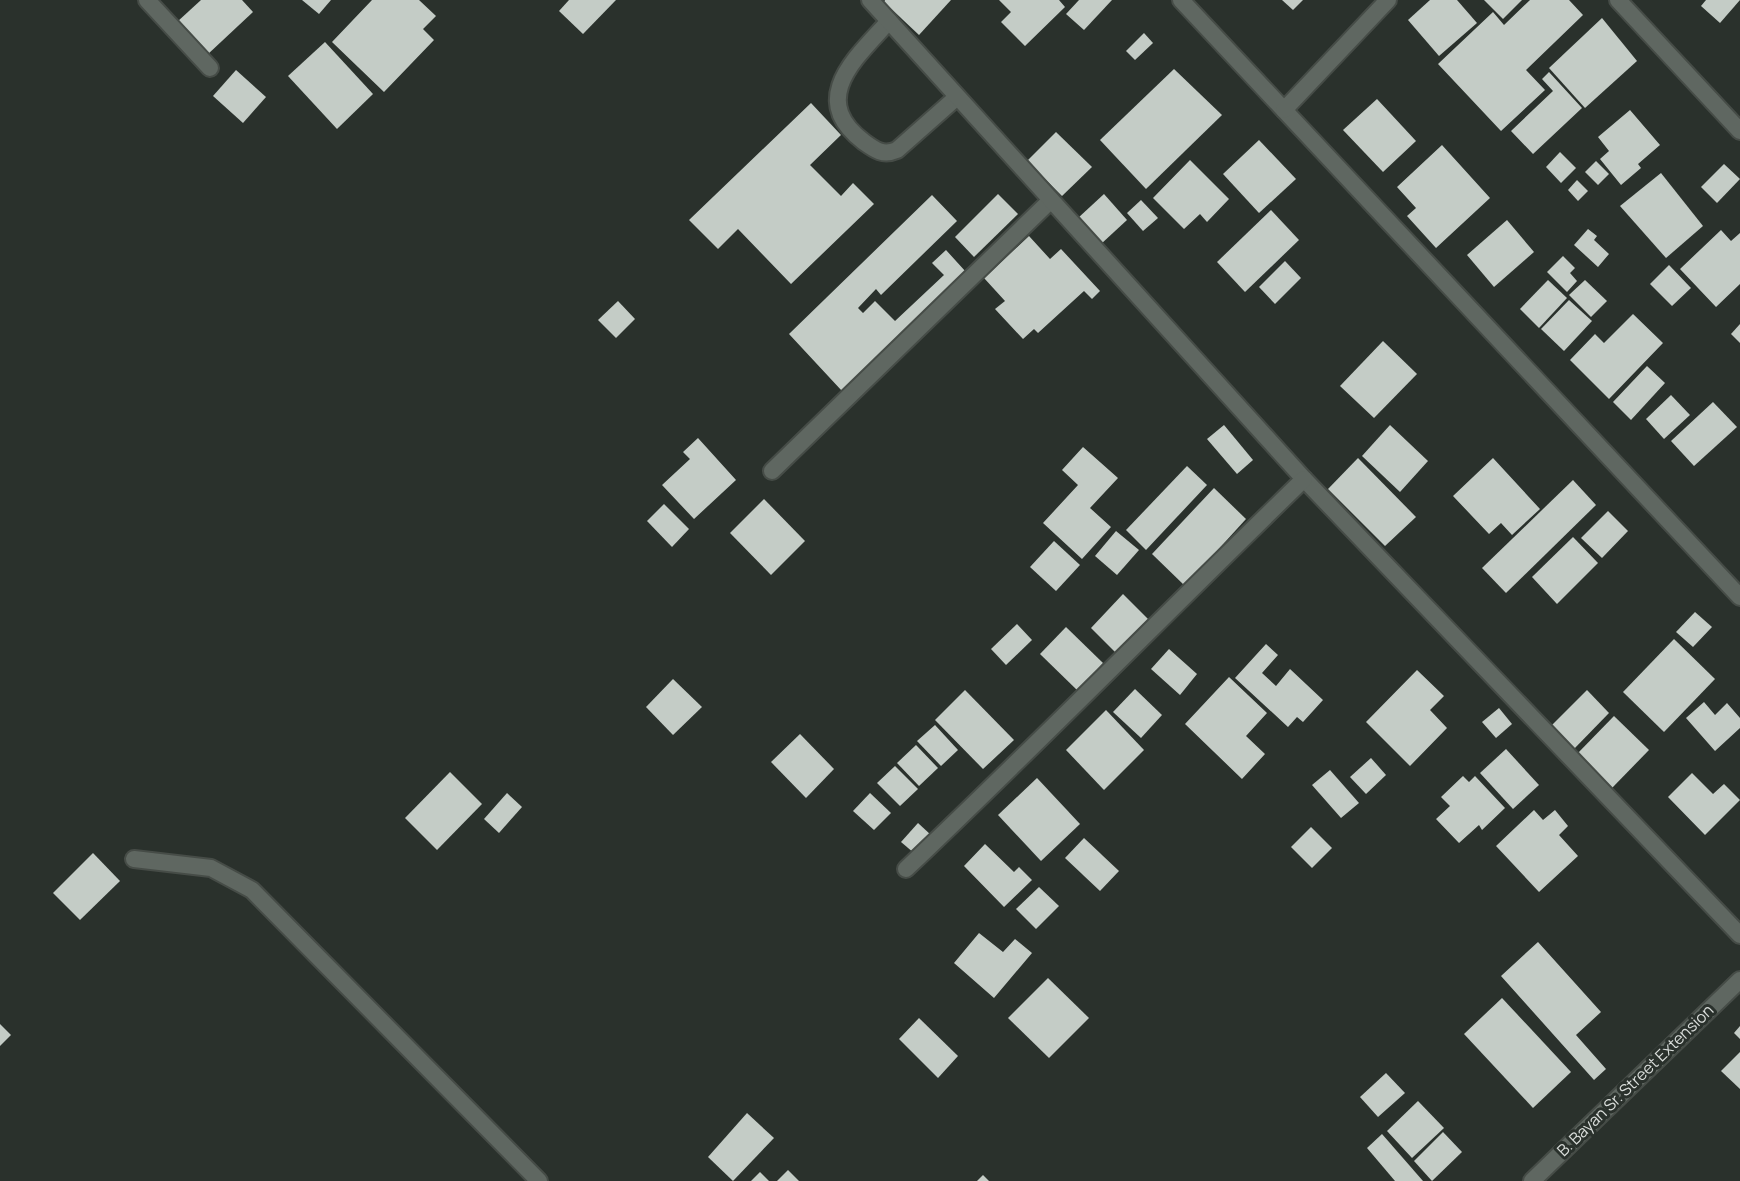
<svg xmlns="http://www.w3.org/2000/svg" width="1740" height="1181" font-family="Manrope,sans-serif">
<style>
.building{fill:#c4ccc6}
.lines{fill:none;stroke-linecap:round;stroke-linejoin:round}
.service-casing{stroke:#464c47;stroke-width:20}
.minor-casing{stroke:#464c47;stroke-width:20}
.tertiary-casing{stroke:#464c47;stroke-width:20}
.service{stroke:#5f6761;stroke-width:16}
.minor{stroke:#5f6761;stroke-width:16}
.tertiary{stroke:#5f6761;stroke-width:16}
.labels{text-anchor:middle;stroke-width:6;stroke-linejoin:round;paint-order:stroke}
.street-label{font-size:16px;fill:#d9ddda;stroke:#2a312c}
</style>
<rect width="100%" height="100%" fill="#2a312c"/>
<!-- building -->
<g class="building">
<path d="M201,0H242L253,12L207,55L177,22Z"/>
<path d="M302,0H331L319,14Z"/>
<path d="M372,0H419L436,16L423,29L434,40L384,92L332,42Z"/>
<path d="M569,0H616L583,34L559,11Z"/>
<path d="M885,0H951L919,35L884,2Z"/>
<path d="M999,0H1059L1065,7L1025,46L1001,22L1011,12Z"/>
<path d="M1079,0H1112L1084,30L1066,14Z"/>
<path d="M1282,0H1303L1293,10Z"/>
<path d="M1430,0H1457L1477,23L1439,56L1408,20Z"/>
<path d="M1484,0H1522L1503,19Z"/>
<path d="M1530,0H1569L1583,15L1526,70L1545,90L1501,131L1438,64L1493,12L1504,25Z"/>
<path d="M1706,0H1740L1720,23L1701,6Z"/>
<path d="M1602,18L1637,61L1585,108L1549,68Z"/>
<path d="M1144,33L1153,43L1135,60L1126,51Z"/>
<path d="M325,42L373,94L337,129L288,76Z"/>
<path d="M1174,69L1222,115L1146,189L1100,140Z"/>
<path d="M236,70L266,97L243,123L213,96Z"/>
<path d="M1549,72L1582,108L1533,154L1511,131L1553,91L1542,79Z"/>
<path d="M1377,99L1416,141L1383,172L1343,130Z"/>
<path d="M811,103L841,135L810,165L841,196L853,183L874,204L791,284L738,229L718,249L689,220Z"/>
<path d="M1630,110L1660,145L1638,164L1641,168L1621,185L1600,159L1609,151L1598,137Z"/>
<path d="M1056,132L1092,167L1062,196L1027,161Z"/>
<path d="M1259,140L1296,179L1259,213L1223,174Z"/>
<path d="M1442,145L1490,198L1436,248L1407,216L1416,208L1397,187Z"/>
<path d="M1560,152L1576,168L1561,183L1546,167Z"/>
<path d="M1190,160L1229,199L1207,222L1200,214L1184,229L1153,198Z"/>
<path d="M1596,161L1609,174L1598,185L1585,172Z"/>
<path d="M1724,164L1740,179L1717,203L1701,187Z"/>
<path d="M1661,173L1703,226L1666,258L1620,206Z"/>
<path d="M1577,180L1588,191L1578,201L1568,190Z"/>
<path d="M998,194L1018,214L974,257L955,237Z"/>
<path d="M1104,194L1127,220L1101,244L1078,218Z"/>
<path d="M932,195L957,221L881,295L876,289L858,308L863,313L875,301L895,321L944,275L932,263L946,250L966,272L842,391L789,334Z"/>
<path d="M1141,200L1158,218L1143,231L1127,213Z"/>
<path d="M1271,210L1299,240L1245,292L1217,262Z"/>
<path d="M1507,220L1534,252L1494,287L1467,255Z"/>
<path d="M1588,229L1597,236L1594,240L1609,254L1598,267L1574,245Z"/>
<path d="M1721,230L1731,241L1740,233V284L1716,307L1680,269Z"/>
<path d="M1029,236L1050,259L1061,249L1100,291L1092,299L1084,291L1038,333L1034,329L1023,339L995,309L1005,301L984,278Z"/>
<path d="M1563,256L1575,268L1570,273L1577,281L1567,292L1547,272Z"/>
<path d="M1285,261L1301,278L1275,304L1259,287Z"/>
<path d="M1669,265L1691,288L1672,306L1650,284Z"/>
<path d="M1548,280L1567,298L1539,328L1520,309Z"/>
<path d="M1585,280L1607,301L1591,317L1569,295Z"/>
<path d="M1569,300L1592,321L1564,351L1541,329Z"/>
<path d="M618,301L635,319L616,338L598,320Z"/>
<path d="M1633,314L1663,343L1609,399L1570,360L1595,334L1604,343Z"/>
<path d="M1740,324V343L1731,334Z"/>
<path d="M1383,341L1417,374L1374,418L1340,386Z"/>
<path d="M1647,366L1665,383L1631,420L1613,402Z"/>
<path d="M1671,395L1690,415L1664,439L1646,419Z"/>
<path d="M1713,402L1737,427L1694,466L1671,441Z"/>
<path d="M1224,425L1253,460L1237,474L1207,439Z"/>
<path d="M1390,425L1428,461L1400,492L1362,456Z"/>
<path d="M698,438L736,480L694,519L662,485L690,459L683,452Z"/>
<path d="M1083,447L1118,478L1090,508L1111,527L1082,559L1043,523L1078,485L1062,470Z"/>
<path d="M1358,458L1416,517L1385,546L1328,489Z"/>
<path d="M1493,458L1540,509L1512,535L1501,523L1489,534L1453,496Z"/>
<path d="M1187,466L1207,485L1146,550L1126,530Z"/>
<path d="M1573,480L1596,505L1506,593L1482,568Z"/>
<path d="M1214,488L1246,519L1185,586L1152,554Z"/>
<path d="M764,499L805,541L771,575L730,533Z"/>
<path d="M664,504L689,529L672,547L647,521Z"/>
<path d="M1608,511L1628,531L1602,558L1581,538Z"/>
<path d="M1116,531L1139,550L1117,575L1095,556Z"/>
<path d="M1573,537L1598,563L1557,604L1532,577Z"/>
<path d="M1054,541L1080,565L1056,591L1030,567Z"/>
<path d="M1123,594L1149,620L1117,654L1091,628Z"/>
<path d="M1695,612L1712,627L1693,647L1676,632Z"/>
<path d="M1017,624L1032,640L1006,665L991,649Z"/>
<path d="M1066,627L1103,663L1078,691L1040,654Z"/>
<path d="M1674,639L1715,679L1664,732L1623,692Z"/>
<path d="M1266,644L1278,655L1262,673L1276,686L1290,669L1323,700L1303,722L1297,717L1288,727L1235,678Z"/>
<path d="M1169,649L1197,674L1180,695L1151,669Z"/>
<path d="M1417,670L1444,696L1430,710L1447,728L1410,766L1366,722Z"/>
<path d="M1229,677L1267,713L1246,736L1265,754L1242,779L1185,724Z"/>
<path d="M673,679L702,707L673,735L646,707Z"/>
<path d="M1135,689L1162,715L1141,738L1113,712Z"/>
<path d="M965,690L1014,740L983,769L935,720Z"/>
<path d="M1587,690L1609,713L1573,750L1550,727Z"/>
<path d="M1704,702L1715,715L1727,703L1740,718V728L1715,751L1686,718Z"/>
<path d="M1499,708L1512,724L1496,738L1482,722Z"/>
<path d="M1106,710L1144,750L1104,790L1066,750Z"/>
<path d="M1614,716L1649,750L1612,788L1577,754Z"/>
<path d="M935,725L958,750L941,766L917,741Z"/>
<path d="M800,734L834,769L806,798L771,762Z"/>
<path d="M916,745L938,768L919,786L897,763Z"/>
<path d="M1506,749L1539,785L1513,809L1480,773Z"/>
<path d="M1371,758L1386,775L1366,794L1350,777Z"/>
<path d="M895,766L918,789L900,806L877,783Z"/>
<path d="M1330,770L1359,803L1341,818L1312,785Z"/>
<path d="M450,772L482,804L437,850L405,818Z"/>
<path d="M1692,773L1713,794L1724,784L1740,800L1705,835L1668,797Z"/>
<path d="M1463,776L1469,782L1475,776L1505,808L1482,830L1479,825L1459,843L1436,819L1450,806L1441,797Z"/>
<path d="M1037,778L1080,824L1041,861L998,815Z"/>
<path d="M507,793L522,807L499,833L484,819Z"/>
<path d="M870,793L891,813L874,830L853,811Z"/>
<path d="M1534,810L1543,820L1555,810L1568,826L1559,835L1578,856L1539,892L1496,846Z"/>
<path d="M918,823L931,835L914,853L901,842Z"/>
<path d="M1311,827L1332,848L1312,868L1291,847Z"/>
<path d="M1084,838L1119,871L1100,891L1065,858Z"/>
<path d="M985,844L1014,872L1019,867L1032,880L1004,907L964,866Z"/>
<path d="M93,853L120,881L80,920L53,893Z"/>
<path d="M1039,887L1059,906L1036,929L1016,909Z"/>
<path d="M979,933L1003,952L1015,939L1032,953L994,998L954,963Z"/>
<path d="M1538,942L1601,1012L1576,1035L1606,1069L1594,1080L1501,976Z"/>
<path d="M1048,978L1089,1018L1049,1058L1008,1018Z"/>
<path d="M1502,998L1571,1072L1533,1108L1464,1034Z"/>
<path d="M919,1018L958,1056L938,1078L899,1039Z"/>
<path d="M0,1024L11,1035L0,1046Z"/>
<path d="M1740,1026V1039L1734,1033Z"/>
<path d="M1740,1052V1089L1721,1071Z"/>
<path d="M1386,1073L1405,1093L1378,1117L1360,1097Z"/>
<path d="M1418,1101L1444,1128L1412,1158L1387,1131Z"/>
<path d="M747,1113L774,1138L733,1181L708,1157Z"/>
<path d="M1443,1132L1462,1152L1432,1181L1414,1161Z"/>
<path d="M1382,1134L1423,1181H1395L1367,1148Z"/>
<path d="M788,1170L799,1181H777Z"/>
<path d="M760,1172L769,1181H751Z"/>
<path d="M983,1175L989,1181H977Z"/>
</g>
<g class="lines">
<!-- service casing -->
<g class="service-casing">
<g id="service">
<path d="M889,21C856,58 807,99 864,142C875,150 883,156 897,150L957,97"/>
<path d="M772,471L1051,200"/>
</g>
</g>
<!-- minor casing -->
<g class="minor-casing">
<g id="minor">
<path d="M147,0L210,68"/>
<path d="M870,0L1304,479L1740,935"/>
<path d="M1181,0L1740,597"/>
<path d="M1618,0L1740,131"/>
<path d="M1284,110L1388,0"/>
<path d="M134,859L211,868L252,890L539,1181"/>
<path d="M906,869C1041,741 1171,608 1304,479"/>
</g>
</g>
<!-- tertiary casing -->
<g class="tertiary-casing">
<path id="tertiary" d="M1532,1181L1740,980"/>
</g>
<!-- service -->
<use href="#service" class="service"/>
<!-- minor -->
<use href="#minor" class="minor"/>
<!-- tertiary -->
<use href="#tertiary" class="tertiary"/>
</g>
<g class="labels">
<!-- street labels -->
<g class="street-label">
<text transform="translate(1635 1080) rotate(-44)" y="6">B. Bayan Sr. Street Extension</text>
</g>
</g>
</svg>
